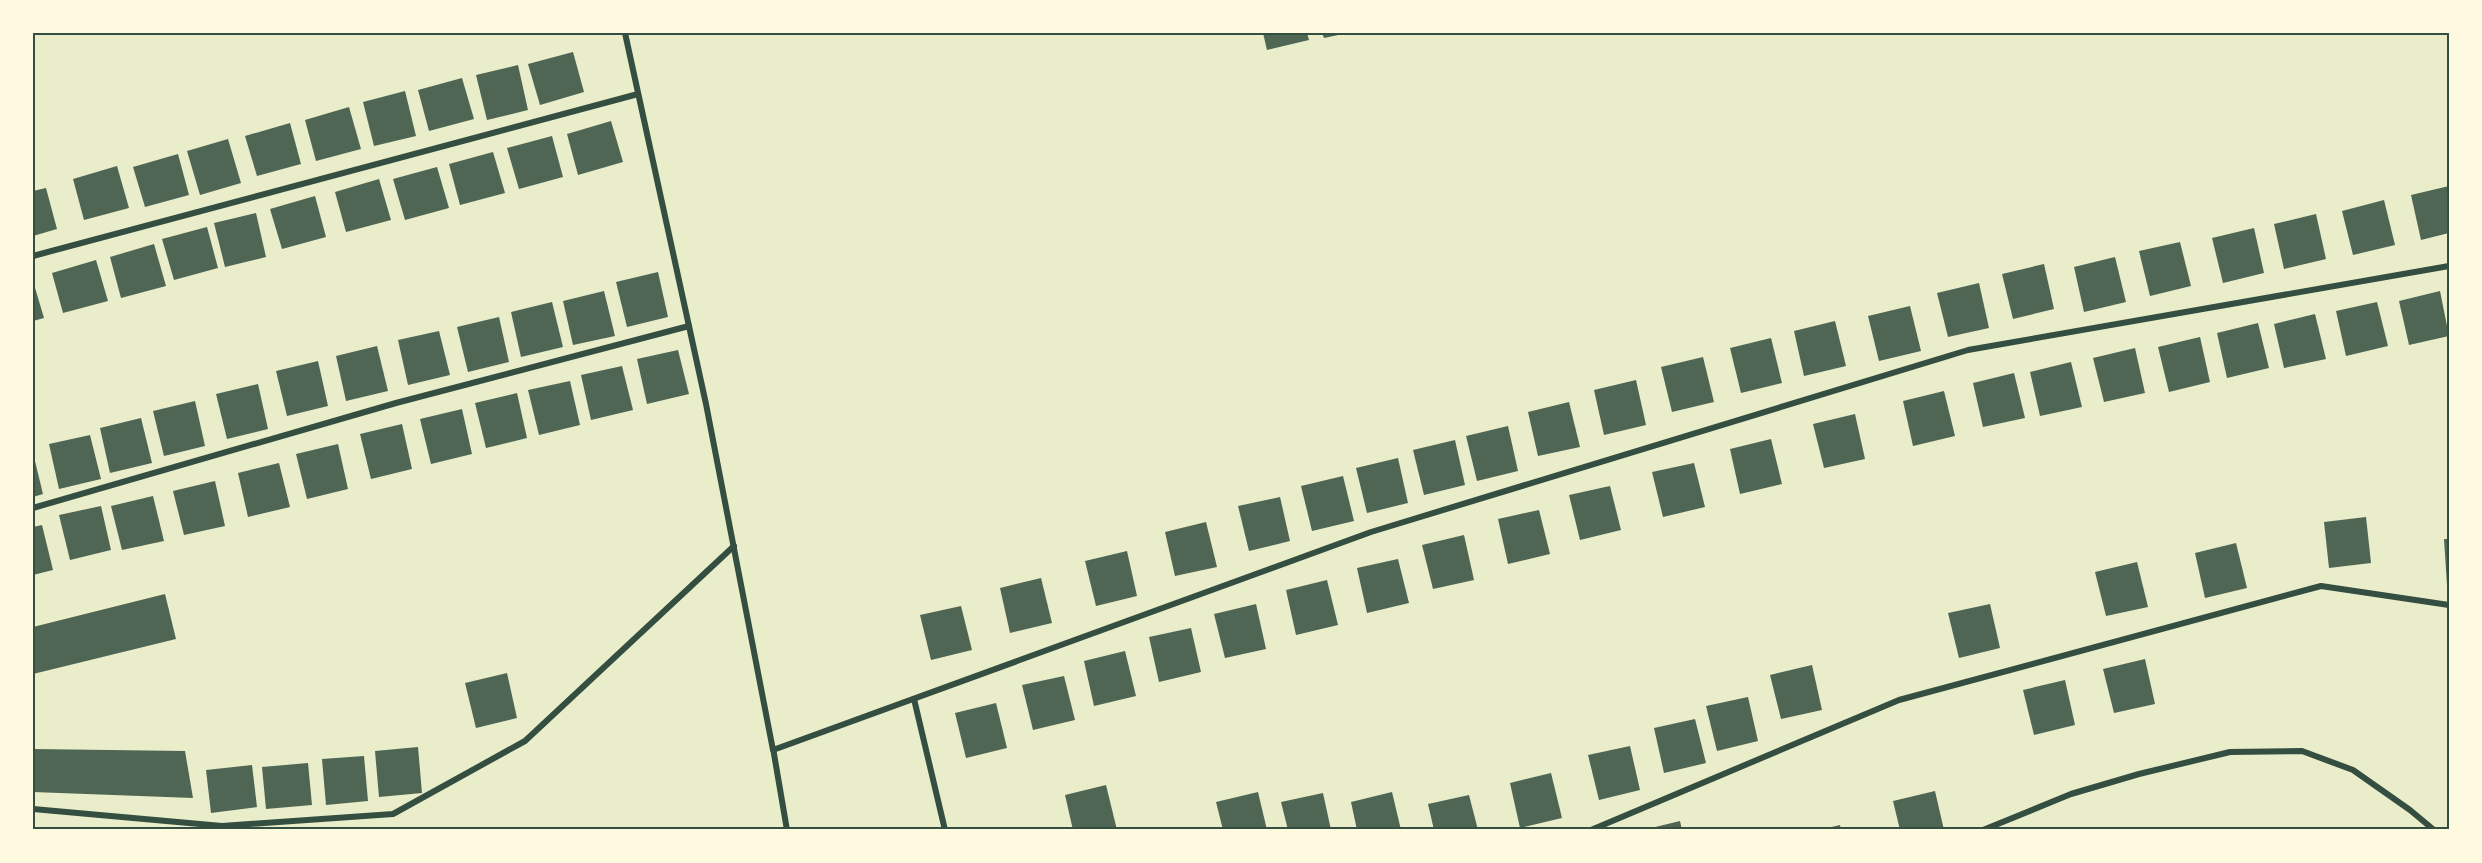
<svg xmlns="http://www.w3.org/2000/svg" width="2482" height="863" font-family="Montserrat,sans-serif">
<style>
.building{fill:#4f6655}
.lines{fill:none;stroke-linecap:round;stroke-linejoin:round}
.minor{stroke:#344e41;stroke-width:6}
.neatline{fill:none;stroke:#344e41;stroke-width:2}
</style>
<rect width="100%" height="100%" fill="#e9edc9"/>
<!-- building -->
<g class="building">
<path d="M1263,33H1307L1309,40L1267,50Z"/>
<path d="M1322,33H1343V34L1324,38Z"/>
<path d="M573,52L584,92L540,105L528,64Z"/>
<path d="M518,65L528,110L487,120L476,75Z"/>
<path d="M462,78L474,119L429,131L418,90Z"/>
<path d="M405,91L416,136L374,146L363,102Z"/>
<path d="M349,107L361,149L316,161L305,120Z"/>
<path d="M611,121L623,162L578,175L567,134Z"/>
<path d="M290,123L301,164L257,176L245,136Z"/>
<path d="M552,136L563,177L519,189L507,148Z"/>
<path d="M228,139L241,183L200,195L187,151Z"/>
<path d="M493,152L505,193L460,205L449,164Z"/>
<path d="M178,154L189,195L145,207L133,167Z"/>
<path d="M117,166L129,208L84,220L73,179Z"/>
<path d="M437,167L449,208L405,220L393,179Z"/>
<path d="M379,179L391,220L346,232L335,192Z"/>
<path d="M2449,186V233L2421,240L2411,195Z"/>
<path d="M46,188L57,229L33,236V191Z"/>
<path d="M315,196L326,237L282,249L270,209Z"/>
<path d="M2384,200L2395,245L2353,255L2342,211Z"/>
<path d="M256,213L266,257L225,267L214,223Z"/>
<path d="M2316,214L2326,259L2284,269L2274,224Z"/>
<path d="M207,227L218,268L174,280L162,239Z"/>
<path d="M2254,228L2264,273L2223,283L2212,238Z"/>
<path d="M2180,242L2191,286L2150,296L2139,251Z"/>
<path d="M154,244L166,286L121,298L110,257Z"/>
<path d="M2115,257L2126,302L2084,312L2074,267Z"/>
<path d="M96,260L108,301L63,313L52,273Z"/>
<path d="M2044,264L2054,309L2013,319L2002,274Z"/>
<path d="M658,272L668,317L627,327L616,282Z"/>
<path d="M33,281L44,318L33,321Z"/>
<path d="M1979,283L1989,328L1948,337L1937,293Z"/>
<path d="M604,291L615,336L573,345L563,301Z"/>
<path d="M2440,291L2449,336L2409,345L2399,301Z"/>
<path d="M552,302L563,347L521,357L511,312Z"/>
<path d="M2377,302L2388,346L2346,356L2336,311Z"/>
<path d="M1910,306L1921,351L1879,361L1868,316Z"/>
<path d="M2315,314L2326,359L2284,368L2274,324Z"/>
<path d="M499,317L509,362L468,372L457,327Z"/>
<path d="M1835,321L1846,366L1804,376L1794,331Z"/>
<path d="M2258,323L2269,368L2227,378L2217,333Z"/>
<path d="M439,331L450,375L408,385L398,340Z"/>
<path d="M2200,337L2210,382L2169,392L2158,347Z"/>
<path d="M1771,338L1782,383L1741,393L1730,348Z"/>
<path d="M377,346L388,391L346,401L336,356Z"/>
<path d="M2135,348L2145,393L2104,402L2093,358Z"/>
<path d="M678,350L689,394L647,404L637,359Z"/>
<path d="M1703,357L1714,402L1672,412L1661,367Z"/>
<path d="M318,361L328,406L287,416L276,371Z"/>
<path d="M2071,362L2082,407L2040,416L2030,372Z"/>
<path d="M622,366L633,410L591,420L581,375Z"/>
<path d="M2014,373L2025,418L1983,427L1973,383Z"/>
<path d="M1636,380L1646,425L1604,435L1594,390Z"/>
<path d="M570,381L580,425L539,435L528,390Z"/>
<path d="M258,384L268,429L227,439L216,394Z"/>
<path d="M1944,391L1955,436L1913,446L1903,401Z"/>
<path d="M517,393L527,438L486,448L475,403Z"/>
<path d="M195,401L205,446L164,456L153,411Z"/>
<path d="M1569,402L1580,447L1538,456L1528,412Z"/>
<path d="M462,409L472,454L431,464L420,419Z"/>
<path d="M1855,414L1865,459L1824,468L1813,424Z"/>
<path d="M141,418L152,463L110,473L100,428Z"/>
<path d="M402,424L412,469L371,479L360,434Z"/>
<path d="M1508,426L1518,471L1477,481L1466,436Z"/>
<path d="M90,435L101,479L59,489L49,444Z"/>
<path d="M1771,439L1782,484L1740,494L1730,449Z"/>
<path d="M1455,440L1465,485L1424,495L1413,450Z"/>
<path d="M338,444L348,489L307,499L296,454Z"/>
<path d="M33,453L43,494L33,497Z"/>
<path d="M1398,458L1408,503L1367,513L1356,468Z"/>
<path d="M279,463L290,507L248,517L238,473Z"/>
<path d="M1694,463L1705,507L1663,517L1652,472Z"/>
<path d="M1343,476L1354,521L1312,531L1301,486Z"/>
<path d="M215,481L225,526L184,535L173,491Z"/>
<path d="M1610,486L1621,530L1580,540L1569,495Z"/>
<path d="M153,496L164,541L122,550L111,506Z"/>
<path d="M1280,497L1290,541L1249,551L1238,506Z"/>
<path d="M101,506L111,550L70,560L59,515Z"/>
<path d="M1539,510L1550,554L1508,564L1498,519Z"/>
<path d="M2366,517L2371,563L2329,568L2324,522Z"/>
<path d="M1206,522L1217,567L1175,576L1165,532Z"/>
<path d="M42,525L53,570L33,575V527Z"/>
<path d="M1464,535L1474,580L1433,589L1422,545Z"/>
<path d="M2444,539H2449V585H2447Z"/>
<path d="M2236,543L2247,588L2205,598L2195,553Z"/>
<path d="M1127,551L1137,596L1096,606L1085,561Z"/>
<path d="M1398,559L1409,603L1367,613L1357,568Z"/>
<path d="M2137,562L2148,607L2106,616L2095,572Z"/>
<path d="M1041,578L1052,623L1010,633L1000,588Z"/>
<path d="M1327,580L1338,625L1296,635L1286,590Z"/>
<path d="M165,594L176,639L33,674V627Z"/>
<path d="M1256,604L1266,649L1225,658L1214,614Z"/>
<path d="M1990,604L2000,648L1959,658L1948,613Z"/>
<path d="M961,606L972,650L931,660L920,615Z"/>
<path d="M1191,628L1201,672L1159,682L1149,637Z"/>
<path d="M1125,651L1136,696L1094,706L1084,661Z"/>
<path d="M2145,659L2155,704L2114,713L2103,669Z"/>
<path d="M1812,665L1822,710L1781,719L1770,675Z"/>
<path d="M507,673L517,718L476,728L465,683Z"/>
<path d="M1064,676L1075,720L1033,730L1022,685Z"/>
<path d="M2065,680L2075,725L2034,735L2023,690Z"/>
<path d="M1748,697L1758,741L1717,751L1706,706Z"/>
<path d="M996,703L1007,748L966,758L955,713Z"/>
<path d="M1695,719L1706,763L1664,773L1654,728Z"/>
<path d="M1630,746L1640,790L1599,800L1588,755Z"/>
<path d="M418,747L422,793L379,797L375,751Z"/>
<path d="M33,749L185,751L193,798L33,792Z"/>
<path d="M364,756L368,801L326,805L322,759Z"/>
<path d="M308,763L312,805L266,809L262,767Z"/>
<path d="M252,765L257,807L211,813L206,770Z"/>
<path d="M1551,773L1562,818L1520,828L1510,783Z"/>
<path d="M1106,785L1117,830H1073L1065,795Z"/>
<path d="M1935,791L1944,830H1900L1893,801Z"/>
<path d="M1258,792L1267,830H1223L1216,802Z"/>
<path d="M1392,792L1401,830H1357L1351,802Z"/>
<path d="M1323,793L1331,830H1288L1281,802Z"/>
<path d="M1469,795L1478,830H1434L1428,804Z"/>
<path d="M1680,821L1682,830H1647V829Z"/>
<path d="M1840,825L1841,830H1824L1823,829Z"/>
</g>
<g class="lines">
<!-- minor -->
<g class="minor">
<path d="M625,33L706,404L773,750L1371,532L1968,350L2449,266"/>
<path d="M33,256L638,94"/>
<path d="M33,508L396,403L689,326"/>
<path d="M914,699L945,830"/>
<path d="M773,748L787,830"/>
<path d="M33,809L222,826L393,814L525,741L734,546"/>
<path d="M1591,830L1899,700L2321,586L2449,605"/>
<path d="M1983,830L2071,794L2139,774L2230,752L2302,751L2353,770L2410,810L2434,830"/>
</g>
</g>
<!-- border -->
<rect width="2482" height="863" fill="none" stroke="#fefae0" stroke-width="69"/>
<rect x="34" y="34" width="2414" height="794" class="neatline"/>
</svg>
